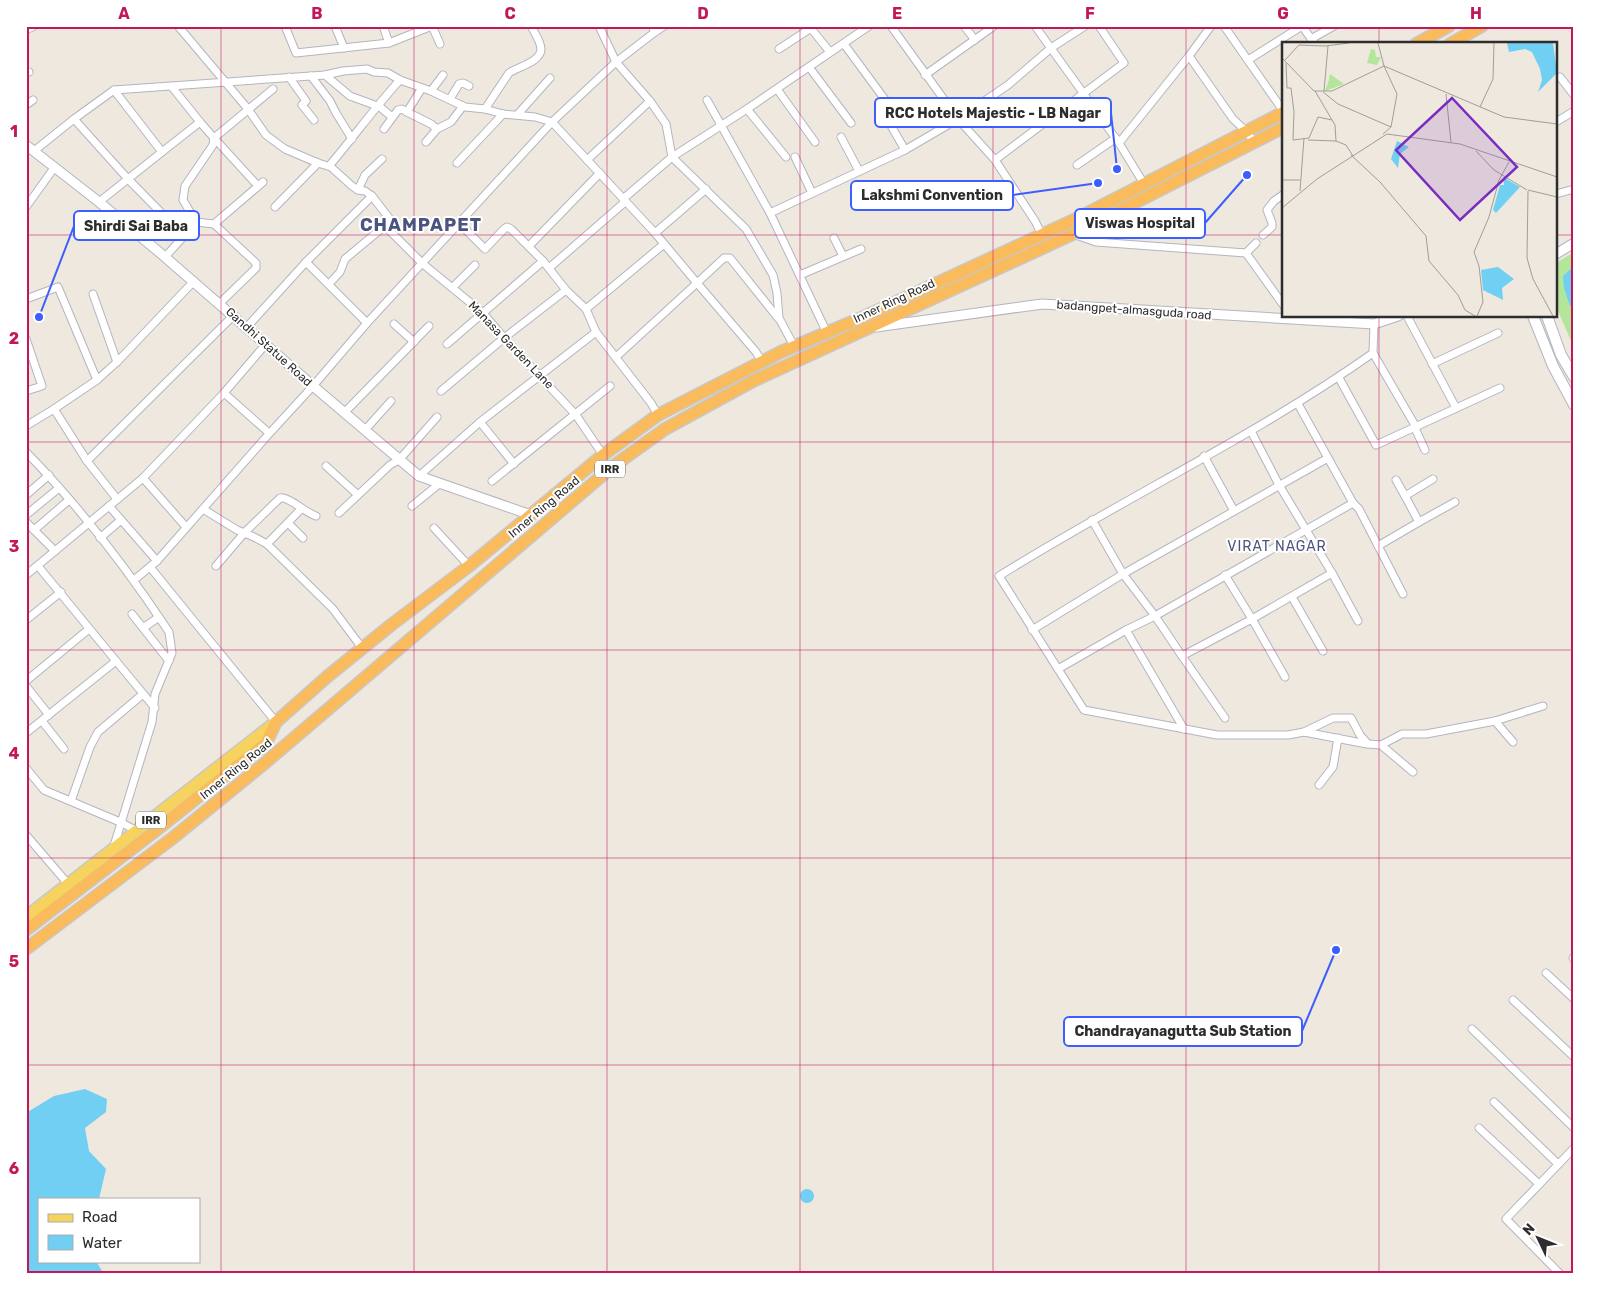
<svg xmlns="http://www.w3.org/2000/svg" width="1600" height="1300" font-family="Rubik,sans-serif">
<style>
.green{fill:#b3e69a}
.water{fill:#70cff2}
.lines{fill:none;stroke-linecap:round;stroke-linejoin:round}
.minor-casing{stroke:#b3b5c0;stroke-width:9}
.tertiary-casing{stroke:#b3b5c0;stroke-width:11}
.secondary-casing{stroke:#b3b5c0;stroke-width:12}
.primary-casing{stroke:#c8c8c8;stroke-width:14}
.trunk-casing{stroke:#c8c8c8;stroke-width:14}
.minor{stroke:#fff;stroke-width:7}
.tertiary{stroke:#fff;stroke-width:9}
.secondary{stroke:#fff;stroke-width:10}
.primary{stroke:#f5d35e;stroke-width:11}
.trunk{stroke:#fabb5c;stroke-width:11}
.grid{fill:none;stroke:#c2185b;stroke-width:1;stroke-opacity:0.55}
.labels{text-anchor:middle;stroke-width:4;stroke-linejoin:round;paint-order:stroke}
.shield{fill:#fff;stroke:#6c6c6c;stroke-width:1}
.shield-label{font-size:11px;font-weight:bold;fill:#2d2d2d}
.street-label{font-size:12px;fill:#2d2d2d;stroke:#fff}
.neighbourhood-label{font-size:14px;letter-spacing:1px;fill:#4b5480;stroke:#fff}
.district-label{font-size:18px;font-weight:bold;letter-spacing:1px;fill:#4b5480;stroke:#fff}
.inset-road{fill:none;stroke:#a19d98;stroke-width:1}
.view{fill:#7b2cbf;fill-opacity:0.15;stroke:#7b2cbf;stroke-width:2.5}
.inset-edge{fill:none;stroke:#2d2d2d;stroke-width:2.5}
.leader{fill:none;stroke:#3c5eff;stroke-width:2}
.callout-dot{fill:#3c5eff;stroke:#fff;stroke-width:2}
.callout{fill:#fff;stroke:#3c5eff;stroke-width:2}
.callout-label{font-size:14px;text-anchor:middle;font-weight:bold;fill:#2d2d2d}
.neatline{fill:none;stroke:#c2185b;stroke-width:2}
.grid-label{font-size:16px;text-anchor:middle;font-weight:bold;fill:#c2185b}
</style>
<rect width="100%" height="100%" fill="#eee8df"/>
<!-- green -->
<path class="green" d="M1574,252V348L1556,306V263Z"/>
<!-- water -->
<g class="water">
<path d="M1574,266V306H1570L1564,288L1563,276Z"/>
<path d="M85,1089L107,1099L106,1112L85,1128L89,1151L106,1169L99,1199H39V1261H96L102,1271L100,1274H26V1113L54,1096Z"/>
<circle cx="807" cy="1196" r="7"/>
</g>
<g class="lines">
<!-- minor casing -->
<g class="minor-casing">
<g id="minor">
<path d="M178,26L248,109L266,135L285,149L318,163L331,167L352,186L358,190L365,191L372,196L389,218L387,224L389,230L423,264L483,313L504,338L576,415L603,455"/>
<path d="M285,26L296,53L389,43L432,26"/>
<path d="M335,26L344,48"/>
<path d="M383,26L389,43"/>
<path d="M432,26L440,44"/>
<path d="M599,26L616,62L552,122L655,233L697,283L616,357"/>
<path d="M809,26L830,52"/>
<path d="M891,26L958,119L995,160L1035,221L1042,235"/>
<path d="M964,26L975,40"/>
<path d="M1035,26L1119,143"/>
<path d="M1224,26L1284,112"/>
<path d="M1302,26L1315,44"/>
<path d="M26,30L34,26"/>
<path d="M655,32L664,26"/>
<path d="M1311,39L1334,26"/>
<path d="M844,44L886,101"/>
<path d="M779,49L811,28"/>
<path d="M1189,56L1233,119L1246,131L1255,143"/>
<path d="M1248,60L1302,26"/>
<path d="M809,67L851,123"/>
<path d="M26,73L29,72"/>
<path d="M325,75L350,96L380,107L392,117"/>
<path d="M925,75L994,26"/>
<path d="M311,76L330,101L336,113L352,139"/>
<path d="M289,77L306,101L302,105L314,120"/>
<path d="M1560,77L1574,95"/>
<path d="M777,89L815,142"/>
<path d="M431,91L443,75"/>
<path d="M450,99L459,84L463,83L469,86"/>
<path d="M707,100L770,213L827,333"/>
<path d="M650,101L666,124L672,157L746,229L773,275L777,293L779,318L794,346"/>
<path d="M26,105L33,100"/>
<path d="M485,109L509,73C517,67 541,62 541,49C541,42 534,32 531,26"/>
<path d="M747,109L786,157"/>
<path d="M882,110L905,150"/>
<path d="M407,112L431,124L437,129"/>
<path d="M518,114L550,78"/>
<path d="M74,119L128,179L184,236L165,257"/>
<path d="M200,122L214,138L273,89"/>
<path d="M1556,122L1574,111"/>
<path d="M384,129L398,110L402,109L407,112L422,88"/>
<path d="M841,137L859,171"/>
<path d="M214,138L258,186"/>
<path d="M426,142L437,129L451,122L463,106"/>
<path d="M34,151L74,119L114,90L325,75L343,71L367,69L374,72L388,73L400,80L431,91L465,107L485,109L503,114L535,117L552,122L367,323L313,386L268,435L157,561L134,580"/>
<path d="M162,152L200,122L172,87"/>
<path d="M795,157L812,193"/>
<path d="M587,160L650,101L616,62L655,32L652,26"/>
<path d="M995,160L1124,63L1099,26"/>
<path d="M457,163L503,114"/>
<path d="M1077,165L1116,138"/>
<path d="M329,166C353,138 375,107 400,80"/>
<path d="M1144,184L1119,143L1189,56L1211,26"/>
<path d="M358,190L365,175L382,159"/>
<path d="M1556,194L1574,189"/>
<path d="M623,199L672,157L747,109L869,26"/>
<path d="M99,202L162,152L114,90"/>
<path d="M26,207L54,168"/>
<path d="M275,207L318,163"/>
<path d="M770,213L905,150L958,119L1008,85L1051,48L1085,26"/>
<path d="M196,222L214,224L263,182"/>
<path d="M214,224L256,263V268L220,303"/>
<path d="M655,233L706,189"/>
<path d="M1073,234L1096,242L1246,253L1284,306"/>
<path d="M1263,235L1272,227V223L1267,210L1274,201L1284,194"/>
<path d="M184,236L196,222L183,200L185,186L213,145L214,138"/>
<path d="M834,238L843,256"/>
<path d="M529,246L600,173"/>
<path d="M1246,253L1256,243"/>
<path d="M306,262L372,196"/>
<path d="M549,268L625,202"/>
<path d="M800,275L861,249"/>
<path d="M329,284L340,272L345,259L387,224"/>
<path d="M453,287L475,265"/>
<path d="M566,290L586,309L596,332L651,403L658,415"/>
<path d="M93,294L117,362"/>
<path d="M26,299L58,287L97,380"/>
<path d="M586,309L664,244"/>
<path d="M1407,316L1456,408"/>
<path d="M394,324L414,342"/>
<path d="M1374,324L1373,353C1254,437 1122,499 999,576L1084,710L1217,735H1288L1304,732L1333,718H1351L1360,735L1368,744L1381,745L1413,772"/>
<path d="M246,328L306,262L367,323"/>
<path d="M26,339L42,386L26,391"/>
<path d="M447,344L543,261"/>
<path d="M1373,353L1416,427"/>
<path d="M762,362L756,352L697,283L724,258H730L778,318"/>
<path d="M1432,364L1498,333"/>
<path d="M1339,378L1376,445L1500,388"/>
<path d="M441,391L504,338L566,290L543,261L511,229L507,227L504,229L485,249L459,223"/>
<path d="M224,393L269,433"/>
<path d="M1298,404L1353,503L1359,509L1403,594"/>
<path d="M54,409L97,380L117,362L194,281"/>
<path d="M344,413L429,326"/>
<path d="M480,422L514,464"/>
<path d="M26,426L54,409L87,461L117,499"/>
<path d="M1415,428L1425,450"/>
<path d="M365,430L391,401"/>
<path d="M1251,431L1279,485L1332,573"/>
<path d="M26,452C79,506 128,570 169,632L172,653L155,694L152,722L113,849"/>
<path d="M1204,456L1234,511"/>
<path d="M87,461L234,315"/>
<path d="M326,466L358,495"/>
<path d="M419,476L480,422L596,332"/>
<path d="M143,478L186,527"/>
<path d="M1396,480L1405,496"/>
<path d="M492,481L610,386"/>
<path d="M26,495L49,475"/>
<path d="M109,506L157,561"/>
<path d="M412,506L439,484"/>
<path d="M203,509L237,530L254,537L267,544L333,609L362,648"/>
<path d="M339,513L390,465L399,460L437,417"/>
<path d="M26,515L59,488"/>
<path d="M1092,520L1123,574L1155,616L1182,656L1252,619L1332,573L1358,621"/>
<path d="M26,522L55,551"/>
<path d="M1419,522L1455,502"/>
<path d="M288,523L303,538"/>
<path d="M434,528L469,566"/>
<path d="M34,530L69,500"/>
<path d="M100,538L121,520"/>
<path d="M267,544L301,509"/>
<path d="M1378,546L1419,522L1405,496L1433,479"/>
<path d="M216,566L245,532L280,498C288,496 306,513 316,516"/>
<path d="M150,567L276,722"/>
<path d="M26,575L143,478L224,393L265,345"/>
<path d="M1225,575L1252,619L1285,677"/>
<path d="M1292,597L1323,651"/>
<path d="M132,614L169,661"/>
<path d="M26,620L61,592"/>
<path d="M143,628L159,617"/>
<path d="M1032,630L1123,574L1328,458"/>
<path d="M1126,630L1184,729"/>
<path d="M1182,656L1225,718"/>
<path d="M116,661L155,708"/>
<path d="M1058,669L1126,630L1155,616L1353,503"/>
<path d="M26,681L89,629"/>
<path d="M26,686L49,715"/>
<path d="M42,721L64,749"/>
<path d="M1495,721L1513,742"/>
<path d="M1304,732L1367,744"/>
<path d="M26,733L116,661L38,566"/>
<path d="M1381,745L1402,734H1426L1495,721L1543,706"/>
<path d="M26,768L44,790L120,822L137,831"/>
<path d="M1319,785L1333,767L1338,738"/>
<path d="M71,801L90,747L98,732L143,694"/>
<path d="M26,835L69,885"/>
<path d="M1573,958H1574"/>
<path d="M1546,973L1574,999"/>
<path d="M1513,1000L1574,1057"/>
<path d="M1472,1029L1574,1128"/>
<path d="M1494,1102L1558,1164"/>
<path d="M1479,1128L1539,1184"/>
<path d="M1560,1274L1506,1219L1574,1148"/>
</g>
</g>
<!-- tertiary casing -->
<g class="tertiary-casing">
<g id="tertiary">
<path d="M26,145L99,202L165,257L313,386L419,476L531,515"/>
<path d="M1556,254L1574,243"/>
<path d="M876,327L1042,304L1374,324L1398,316"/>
</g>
</g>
<!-- secondary casing -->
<g class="secondary-casing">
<g id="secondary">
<path d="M1533,316L1553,366L1574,405"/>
<path d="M1547,316L1561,355L1574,377"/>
</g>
</g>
<!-- primary casing -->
<g class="primary-casing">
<path id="primary" d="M26,917L276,722"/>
</g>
<!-- trunk casing -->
<g class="trunk-casing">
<g id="trunk">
<path d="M1416,44L1449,26"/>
<path d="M1450,44L1482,26"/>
<path d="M26,930L159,828L266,743L276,722L328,676L391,625L469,566L603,455L658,415L781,352L859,319L1078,218L1284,112"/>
<path d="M26,949L174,837L266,762L550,520L612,467L665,429L753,381L1073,234L1284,127"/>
</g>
</g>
<!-- minor -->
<use href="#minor" class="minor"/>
<!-- tertiary -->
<use href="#tertiary" class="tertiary"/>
<!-- secondary -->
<use href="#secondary" class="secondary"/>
<!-- primary -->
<use href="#primary" class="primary"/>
<!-- trunk -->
<use href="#trunk" class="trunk"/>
</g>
<!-- grid -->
<path class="grid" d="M221,26V1274M414,26V1274M607,26V1274M800,26V1274M993,26V1274M1186,26V1274M1379,26V44M26,235H1284M1556,235H1574M1379,316V1274M26,442H1574M26,650H1574M26,858H1574M26,1065H1574"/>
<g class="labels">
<!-- shield labels -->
<g class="shield">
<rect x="595" y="460.5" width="30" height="17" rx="4"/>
<rect x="136" y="811.5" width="30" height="17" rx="4"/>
</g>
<g class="shield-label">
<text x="610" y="473">IRR</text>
<text x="151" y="824">IRR</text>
</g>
<!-- street labels -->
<g class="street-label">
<text transform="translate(894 301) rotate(-25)" y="4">Inner Ring Road</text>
<text transform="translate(1134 310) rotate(4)" y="4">badangpet-almasguda road</text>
<text transform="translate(511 345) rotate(46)" y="4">Manasa Garden Lane</text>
<text transform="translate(269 347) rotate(42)" y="4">Gandhi Statue Road</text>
<text transform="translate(544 507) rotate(-40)" y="4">Inner Ring Road</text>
<text transform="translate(236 769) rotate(-39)" y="4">Inner Ring Road</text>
</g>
<!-- neighbourhood labels -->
<g class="neighbourhood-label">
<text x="1277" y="551">VIRAT NAGAR</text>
</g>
<!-- district labels -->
<g class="district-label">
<text x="421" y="231">CHAMPAPET</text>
</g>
</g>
<!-- overview -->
<g transform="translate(1282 42)">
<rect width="275" height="275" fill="#eee8df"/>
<path d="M89,7L93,8L94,15H99L95,23L85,21ZM48,32L62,42L43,49L47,38Z" fill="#b3e69a"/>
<path d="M225,1H271L275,31L256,50L260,38L258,27L250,10L243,7L227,10ZM115,99L127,105L118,112L116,126L109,117ZM221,135L238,145L214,171L211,168L218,143H222ZM216,225L232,237L220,246L221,258L201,248L199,228Z" fill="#70cff2"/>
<path class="inset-road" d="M96,1L102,24L115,52L109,85L101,92M0,16L32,49H50L102,24L222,75L275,82M3,18L17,3L43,4L67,1M4,21L5,46H9L12,70L11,98L27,96L36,75L50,78M33,49L53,83L54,99L64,103L71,114M42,49L46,4M41,50L56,62L109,85M164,52L169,100M198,65L211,37L212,1M26,98L54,99M194,109L212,128L245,148M69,113L98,140L144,194L147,219L176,253L183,268L193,274M0,138H18M246,148L275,155M18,149L22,96M246,149L245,216L251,237L271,274M0,166L35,137L105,92L178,102L275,135M195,274L201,260L197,224L192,210L207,175L217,138L227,120"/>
<path class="view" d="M170,56L235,125L178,178L114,108Z"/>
<rect width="275" height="275" class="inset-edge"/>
</g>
<!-- callouts -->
<path class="leader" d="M1117 169L1111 113M1098 183L1013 195M1247 175L1205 223M39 317L74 226M1336 950L1302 1031"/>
<g class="callout-dot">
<circle cx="1117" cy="169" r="5"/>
<circle cx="1098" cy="183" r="5"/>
<circle cx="1247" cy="175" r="5"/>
<circle cx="39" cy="317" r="5"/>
<circle cx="1336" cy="950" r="5"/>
</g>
<g class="callout">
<rect x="875" y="98" width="236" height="29" rx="5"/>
<rect x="851" y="181" width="162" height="29" rx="5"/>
<rect x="1075" y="209" width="130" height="29" rx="5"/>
<rect x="74" y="211" width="125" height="29" rx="5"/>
<rect x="1064" y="1017" width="238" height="29" rx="5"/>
</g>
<g class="callout-label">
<text x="993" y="118">RCC Hotels Majestic - LB Nagar</text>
<text x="932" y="200">Lakshmi Convention</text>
<text x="1140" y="228">Viswas Hospital</text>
<text x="136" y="231">Shirdi Sai Baba</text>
<text x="1183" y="1036">Chandrayanagutta Sub Station</text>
</g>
<!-- border -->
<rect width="1600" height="1300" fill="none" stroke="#ffffff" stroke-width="55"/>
<!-- legend -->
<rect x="38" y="1198" width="162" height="65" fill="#ffffff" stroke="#ababab"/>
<rect x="48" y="1214" width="25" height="8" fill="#f5d35e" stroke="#ababab"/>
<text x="82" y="1222" font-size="15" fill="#2d2d2d">Road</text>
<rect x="48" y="1235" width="25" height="15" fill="#70cff2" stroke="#ababab"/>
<text x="82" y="1248" font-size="15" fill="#2d2d2d">Water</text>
<!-- north arrow -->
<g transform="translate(1538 1238) rotate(313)" stroke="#ffffff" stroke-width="4" paint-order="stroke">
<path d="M0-4L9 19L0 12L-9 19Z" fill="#2d2d2d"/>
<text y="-8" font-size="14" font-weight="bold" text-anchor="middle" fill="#2d2d2d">N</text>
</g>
<rect x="28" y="28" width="1544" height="1244" class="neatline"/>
<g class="grid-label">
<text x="124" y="19">A</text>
<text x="317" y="19">B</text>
<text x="510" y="19">C</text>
<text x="703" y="19">D</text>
<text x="897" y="19">E</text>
<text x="1090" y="19">F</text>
<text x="1283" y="19">G</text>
<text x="1476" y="19">H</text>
<text x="14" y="137">1</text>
<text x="14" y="344">2</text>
<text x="14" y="552">3</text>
<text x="14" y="759">4</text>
<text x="14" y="967">5</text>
<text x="14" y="1174">6</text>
</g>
</svg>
